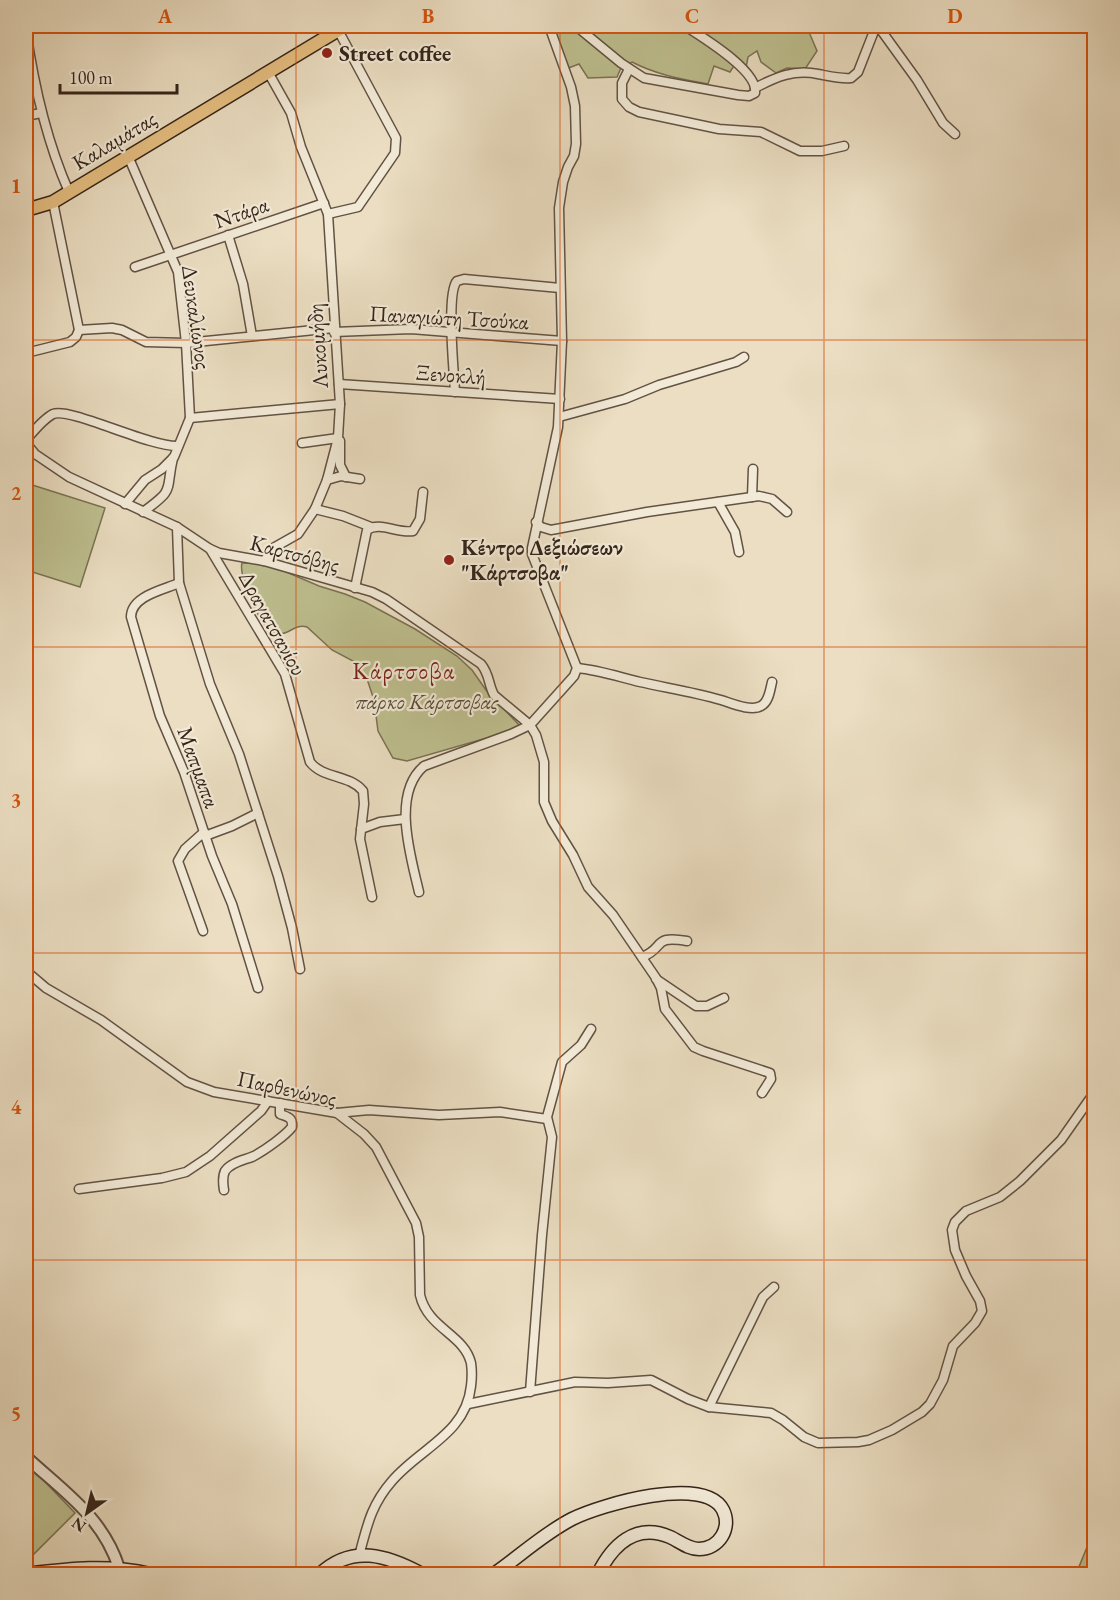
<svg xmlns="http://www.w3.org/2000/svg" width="1120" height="1600" font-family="'EB Garamond',serif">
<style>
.green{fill:#bebf8f;stroke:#797254;stroke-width:1.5}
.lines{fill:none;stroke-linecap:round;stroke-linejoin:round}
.minor-casing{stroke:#625244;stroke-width:11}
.tertiary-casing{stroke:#625244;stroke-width:14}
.secondary-casing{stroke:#34241a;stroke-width:15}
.primary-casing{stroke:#34241a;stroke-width:15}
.minor{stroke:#f2ead7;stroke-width:8}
.tertiary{stroke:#f2ead7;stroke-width:10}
.secondary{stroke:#f2ead7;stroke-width:12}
.primary{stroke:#e6bf81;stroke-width:12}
.grid{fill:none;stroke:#d6540d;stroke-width:1.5;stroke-opacity:0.55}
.poi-dot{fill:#8f2418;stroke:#f2ead7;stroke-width:2}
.labels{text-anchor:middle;stroke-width:4.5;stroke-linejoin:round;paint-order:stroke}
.poi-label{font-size:22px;font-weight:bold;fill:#34241a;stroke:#f2ead7;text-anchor:start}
.street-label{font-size:22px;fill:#34241a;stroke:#f2ead7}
.park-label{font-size:22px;font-style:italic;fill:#564b37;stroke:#f2ead7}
.neighbourhood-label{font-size:24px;letter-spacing:1.5px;fill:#7a1f14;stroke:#f2ead7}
.neatline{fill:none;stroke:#d6540d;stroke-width:2}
.grid-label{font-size:20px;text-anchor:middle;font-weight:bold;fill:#d6540d}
</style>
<rect width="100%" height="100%" fill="#ebdec2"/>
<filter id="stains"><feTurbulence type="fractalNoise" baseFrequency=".00333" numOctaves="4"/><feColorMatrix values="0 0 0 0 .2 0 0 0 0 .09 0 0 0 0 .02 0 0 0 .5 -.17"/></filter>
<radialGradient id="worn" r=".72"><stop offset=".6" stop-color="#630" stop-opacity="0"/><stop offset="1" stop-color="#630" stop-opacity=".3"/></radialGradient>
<!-- green -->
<g class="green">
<path d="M552,26H814L809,32L817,51L805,69L787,68L776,73L761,62L757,51L748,57L746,68L737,61L730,72L714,66L708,84C682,79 657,75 632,62L621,68L617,77L588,78L579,64L566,69Z"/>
<path d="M26,483L105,508L80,587L26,570Z"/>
<path d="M242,563H256L284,571L319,586L345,594L365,602L415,629L457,656L472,670L486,690L519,725L511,731L407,761L393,758L378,731L374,700L367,679L355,662L332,650L307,627C295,623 288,636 277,634C261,632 238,576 242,563Z"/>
<path d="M26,1462L75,1513L32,1556L29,1567L57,1566L26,1574Z"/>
<path d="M1094,1530V1574H1076Z"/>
</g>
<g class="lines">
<!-- minor casing -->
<g class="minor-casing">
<g id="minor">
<path d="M576,26L621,63L644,78L738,95L749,96L755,93C759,71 702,37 685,26"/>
<path d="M878,26L917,80L943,123L955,134"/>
<path d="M26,30C34,86 46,140 69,192"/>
<path d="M629,69L622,83V99L629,107L639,112L719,129L761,132L800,151H822L844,146"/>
<path d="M755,88C776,77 794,69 818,74C829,76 840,79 851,78L858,72L876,26"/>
<path d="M26,116L41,113"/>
<path d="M53,202L79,330"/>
<path d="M328,214L358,207L395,153L396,138L338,30"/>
<path d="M228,235L243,284L252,336"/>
<path d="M135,267L324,203"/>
<path d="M79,330L112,328L122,330L146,342L186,343L334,328"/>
<path d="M334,332L411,329L562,341"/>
<path d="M26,353L70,342L76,337L79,330"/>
<path d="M339,384L560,399"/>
<path d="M455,392C454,373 446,293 457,281L464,279L560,288"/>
<path d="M559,417L625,399L659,385L736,362L744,357"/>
<path d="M190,418L340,404"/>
<path d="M26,440C33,432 43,419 53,414C70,407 149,447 178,446"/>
<path d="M340,441V465L346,477"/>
<path d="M26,443L35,454L69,477L177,527L210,549L219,553L264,561L372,592L386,599L481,664C490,675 488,684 494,695L530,725L536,735L544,762V802L552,821L573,855L588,887L613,915L656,978L661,988L665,1009L694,1047L703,1051L770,1073L771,1079L762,1093"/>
<path d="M302,443L338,438"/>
<path d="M327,480L341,476L360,479"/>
<path d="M752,497L753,469"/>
<path d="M718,502L735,532L739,552"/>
<path d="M125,504L145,480L162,469L174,457L190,418L186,343L178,272L128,156"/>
<path d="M315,509L343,516L371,527"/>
<path d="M143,512C176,488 165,492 173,458"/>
<path d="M536,522L541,527L551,530L647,512L759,496L772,499L787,512"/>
<path d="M177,527L179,583L210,684L239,754L278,876L292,928L300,969"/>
<path d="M210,549L285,674L310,762C323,779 349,774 363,791L364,804L360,839L372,897"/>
<path d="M264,561L275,547L298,534L315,509L327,480L338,438L340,404L328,214L301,147L291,113L268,72"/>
<path d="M179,583C163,590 131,596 131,617L160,716L184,772L212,856L232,904L258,988"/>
<path d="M355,588L367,530C380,521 398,534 413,531L420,519L423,492"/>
<path d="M577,668C599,670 619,677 640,682C667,688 694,692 721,700C731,703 751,712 761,706C769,702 770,690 772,682"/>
<path d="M361,829L380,822L405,819"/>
<path d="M205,836L232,826L258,813"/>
<path d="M419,892C411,857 391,794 424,766L511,734L530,725L574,676L577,668L532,554V548L558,427L562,341L559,208L563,182L568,167L574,156L576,144L575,106L571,87L549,26"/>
<path d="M203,931L178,861L185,849L204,832"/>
<path d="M642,957C666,948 651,935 687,941"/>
<path d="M26,971L46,988L101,1020L187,1082L214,1092L337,1113L364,1134L376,1147L416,1223L419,1237L420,1295C428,1329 464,1334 471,1363C472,1370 472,1378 471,1386C466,1434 420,1448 392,1481C371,1505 367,1526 359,1556"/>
<path d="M656,979L696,1006H707L724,998"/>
<path d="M337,1113L369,1110L439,1115L500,1112L547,1119"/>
<path d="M79,1189L162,1178L186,1172L210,1156L261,1111L268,1101"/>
<path d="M224,1190C223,1184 222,1177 225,1171C231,1162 245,1160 254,1156C265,1150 285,1136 292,1127C293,1117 287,1117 280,1114V1103"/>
<path d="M530,1392L542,1235L552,1137L547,1117L562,1062L581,1045L591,1029"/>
<path d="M468,1404L575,1382L608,1383L651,1380L688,1399L709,1407L771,1413L783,1420L804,1437L818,1443L858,1442L869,1440L892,1430L922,1412L930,1404L943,1380L953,1346L975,1323L982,1311L980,1301L966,1276L955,1250L952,1230L955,1222L966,1211L1000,1197L1020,1181L1061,1140L1094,1093"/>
<path d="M709,1407L763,1297L774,1287"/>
</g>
</g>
<!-- tertiary casing -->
<g class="tertiary-casing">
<path id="tertiary" d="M26,1457C63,1491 103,1517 119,1568"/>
</g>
<!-- secondary casing -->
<g class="secondary-casing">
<g id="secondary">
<path d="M26,1574C68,1569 108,1564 150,1574"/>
<path d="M320,1574C352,1544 387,1555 422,1574"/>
<path d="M494,1574C520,1556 543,1534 572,1519C600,1505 705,1474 723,1510C732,1528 719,1549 699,1549C688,1549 679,1541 670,1537C635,1522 612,1546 598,1574"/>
</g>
</g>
<!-- primary casing -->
<g class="primary-casing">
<path id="primary" d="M26,210L53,202L345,26"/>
</g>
<!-- minor -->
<use href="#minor" class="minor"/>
<!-- tertiary -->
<use href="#tertiary" class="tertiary"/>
<!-- secondary -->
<use href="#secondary" class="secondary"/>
<!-- primary -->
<use href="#primary" class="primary"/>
</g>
<!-- grid -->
<path class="grid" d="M296,26V1574M560,26V1574M824,26V1574M26,340H1094M26,647H1094M26,953H1094M26,1260H1094"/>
<!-- markers -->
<g class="poi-dot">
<circle cx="327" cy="53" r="6"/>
<circle cx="449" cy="560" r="6"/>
</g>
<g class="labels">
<!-- poi labels -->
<g class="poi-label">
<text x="339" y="61">Street coffee</text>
<text x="461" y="555">Κέντρο Δεξιώσεων<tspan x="461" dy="25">"Κάρτσοβα"</tspan></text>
</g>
<!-- street labels -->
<g class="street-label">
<text transform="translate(114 140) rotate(-31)" y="8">Καλαμάτας</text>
<text transform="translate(241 212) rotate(-19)" y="8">Ντάρα</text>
<text transform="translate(197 317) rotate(82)" y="8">Δευκαλίωνος</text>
<text transform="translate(449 317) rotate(3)" y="8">Παναγιώτη Τσούκα</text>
<text transform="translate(317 346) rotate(-94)" y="8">Λυκομήδη</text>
<text transform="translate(451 374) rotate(4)" y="8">Ξενοκλή</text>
<text transform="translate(295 553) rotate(15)" y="8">Καρτσόβης</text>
<text transform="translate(273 623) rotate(61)" y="8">Δραγατσανίου</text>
<text transform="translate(199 767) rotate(70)" y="8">Μαπμαπα</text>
<text transform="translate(287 1088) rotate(12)" y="8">Παρθενώνος</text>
</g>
<!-- park labels -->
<g class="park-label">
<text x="427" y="709">πάρκο Κάρτσοβας</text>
</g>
<!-- neighbourhood labels -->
<g class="neighbourhood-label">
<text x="404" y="679">Κάρτσοβα</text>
</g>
</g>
<!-- margin -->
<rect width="1120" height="1600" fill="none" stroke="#ebdec2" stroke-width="66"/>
<!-- north arrow -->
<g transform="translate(87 1513) rotate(214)" stroke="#f2ead7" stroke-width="4.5" paint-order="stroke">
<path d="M0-4.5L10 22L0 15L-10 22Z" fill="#34241a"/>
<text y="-9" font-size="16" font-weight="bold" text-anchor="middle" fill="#34241a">N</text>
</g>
<!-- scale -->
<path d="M60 84v9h117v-9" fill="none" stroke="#34241a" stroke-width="3"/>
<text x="69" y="84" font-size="18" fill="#34241a" stroke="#f2ead7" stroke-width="4.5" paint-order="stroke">100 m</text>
<rect x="33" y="33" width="1054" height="1534" class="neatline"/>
<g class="grid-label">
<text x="165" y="23">A</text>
<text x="428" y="23">B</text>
<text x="692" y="23">C</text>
<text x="955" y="23">D</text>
<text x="16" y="193">1</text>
<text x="16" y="500">2</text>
<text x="16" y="807">3</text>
<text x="16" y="1114">4</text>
<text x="16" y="1420">5</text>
</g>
<rect width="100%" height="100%" filter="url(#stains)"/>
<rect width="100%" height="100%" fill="url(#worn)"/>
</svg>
